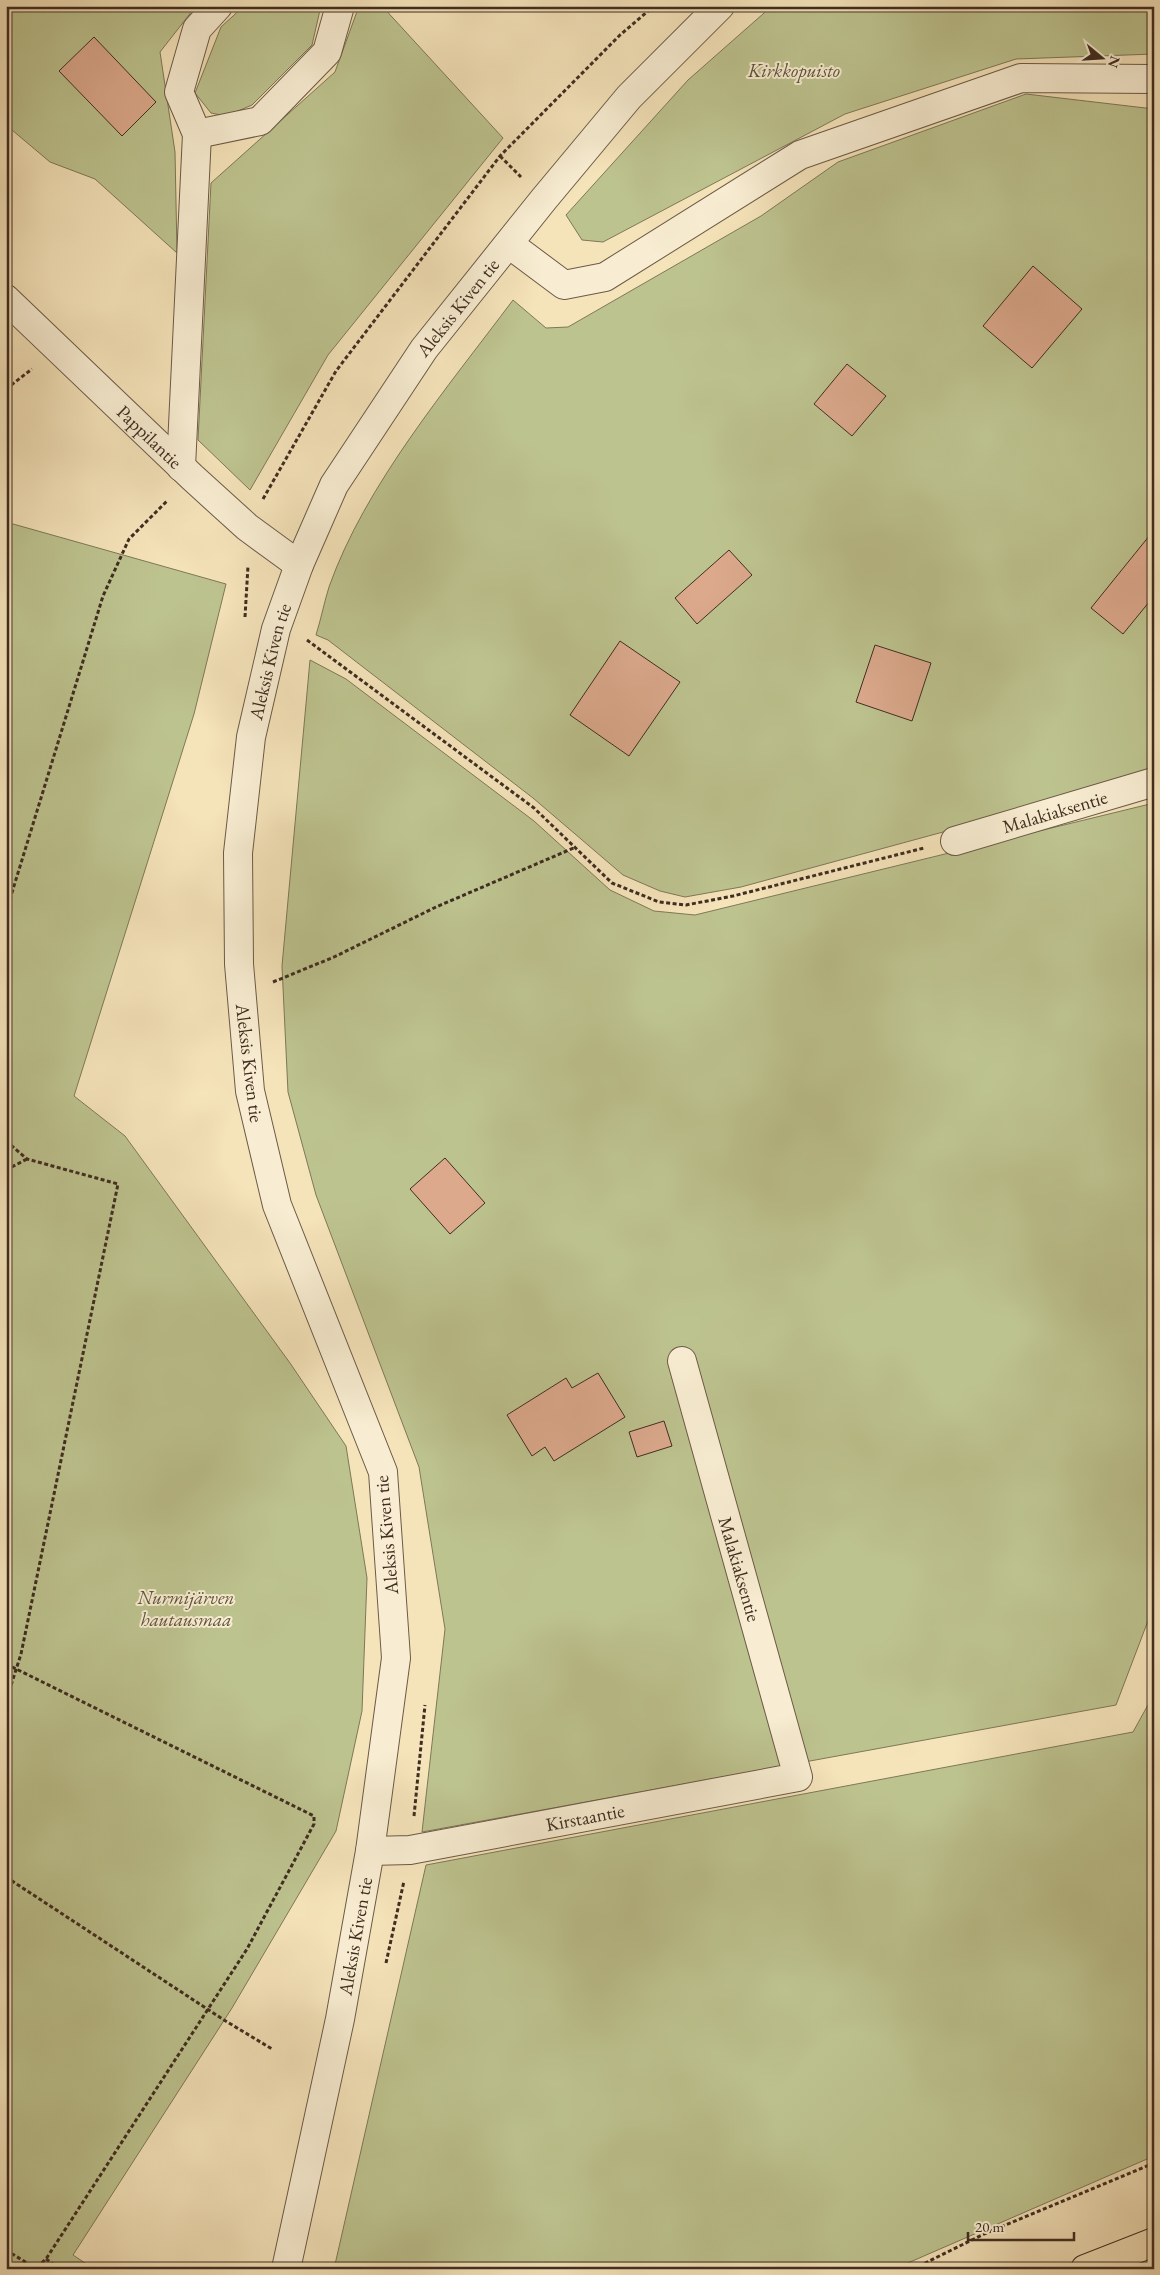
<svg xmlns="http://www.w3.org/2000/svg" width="1160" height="2275" font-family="'EB Garamond',serif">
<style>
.green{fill:#bdc38f;stroke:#7e7858}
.building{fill:#dca98d;stroke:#3f2d21}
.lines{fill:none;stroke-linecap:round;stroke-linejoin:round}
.minor-casing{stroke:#6c5a47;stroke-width:30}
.major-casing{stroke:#3f2d21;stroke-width:30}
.path{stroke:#3f2d21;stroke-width:3;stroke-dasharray:4 2.5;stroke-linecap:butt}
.minor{stroke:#f8edd2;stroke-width:28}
.major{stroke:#f5e3ba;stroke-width:28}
.labels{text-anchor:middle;stroke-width:4;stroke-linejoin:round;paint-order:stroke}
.park-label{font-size:19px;font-style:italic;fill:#5e523c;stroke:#f8edd2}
.street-label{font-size:19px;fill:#3f2d21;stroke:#f8edd2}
</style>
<rect width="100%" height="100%" fill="#f5e3ba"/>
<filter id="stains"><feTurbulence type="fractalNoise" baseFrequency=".004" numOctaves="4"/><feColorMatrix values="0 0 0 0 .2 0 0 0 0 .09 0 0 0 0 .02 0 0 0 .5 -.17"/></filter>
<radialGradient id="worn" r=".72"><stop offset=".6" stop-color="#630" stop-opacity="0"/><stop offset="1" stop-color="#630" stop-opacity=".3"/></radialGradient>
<!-- green -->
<g class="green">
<path d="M6,6H196L160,52L175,152L177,253L95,179L50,162L6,125Z"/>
<path d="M244,6H318L320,10L312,45L252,105L226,116L211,113L195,93L221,27Z"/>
<path d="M359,6H382L503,138L328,355L250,490L198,440L211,183L335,72Z"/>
<path d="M772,6H1154V54L1016,59L845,114L603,242L582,240L566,215L688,80Z"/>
<path d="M1026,94L1154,109V772L1101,789L741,887L685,897L660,891L623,875L533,798L328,640L316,635C321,619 324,603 329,587C365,485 448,387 513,300L546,328L568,327L761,216L838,162Z"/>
<path d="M6,522L226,584L194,714L74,1096L125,1136L290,1363L346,1446L367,1578L362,1711L336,1831L232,2008L73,2255L94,2269H6Z"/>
<path d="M310,660L346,679L534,821L610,890L654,911L695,915L1154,803V1605L1116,1705L422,1832L445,1629L419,1467L316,1195L288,1092L282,966Z"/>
<path d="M1154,1694V2156L894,2269H334L426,1865L1133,1732Z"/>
</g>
<!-- building -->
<g class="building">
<path d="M94,37L156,102L122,136L59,71Z"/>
<path d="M1033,266L1082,309L1032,368L983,326Z"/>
<path d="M847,364L886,396L852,436L814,404Z"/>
<path d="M1154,530V596L1123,634L1091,608Z"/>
<path d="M729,550L752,575L697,624L675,598Z"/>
<path d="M620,641L680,682L629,756L570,715Z"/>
<path d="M875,645L931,663L912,721L856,702Z"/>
<path d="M445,1158L485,1203L450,1234L410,1189Z"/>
<path d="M598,1373L625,1417L554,1461L545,1447L532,1456L507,1415L566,1378L572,1388Z"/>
<path d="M664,1421L672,1446L637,1457L629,1432Z"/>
</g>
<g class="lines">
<!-- minor casing -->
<g class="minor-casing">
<g id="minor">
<path d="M197,134L260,121L327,52L340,6"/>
<path d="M509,244L564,285L605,277L800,155L1021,78L1154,79"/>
<path id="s1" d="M6,299L192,477L247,527L299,565"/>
<path d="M181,467L197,134L179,92L197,29L218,6"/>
<path id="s2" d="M955,841L1154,782"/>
<path id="s3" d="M370,1851L410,1850L798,1777L682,1361"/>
<path id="s4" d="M286,2269L340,2019L370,1851L396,1658L383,1472L277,1205L250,1091L239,964L238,853L251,737L276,629L299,565L334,485L424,349L544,199L629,97L720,6"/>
</g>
</g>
<!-- major casing -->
<g class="major-casing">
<path id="major" d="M1085,2269L1154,2242"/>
</g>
<!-- path -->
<g class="path">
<path d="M500,156L521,177"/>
<path d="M6,389L32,369"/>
<path d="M263,499L336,371L500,156L620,35L654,6"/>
<path d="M245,617L248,566"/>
<path d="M307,640L534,808L612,883L659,902L686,905L733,896L924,848"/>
<path d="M6,912L103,596L129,539L168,500"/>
<path d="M273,982L334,957L436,907L576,847"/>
<path d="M6,1141L27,1159L118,1184L21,1654L6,1701"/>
<path d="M6,1170L27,1159"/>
<path d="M6,1664L314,1816V1824L247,1949L46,2259L35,2269"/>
<path d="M414,1816L425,1705"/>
<path d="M6,1877L224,2020L272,2049"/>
<path d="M386,1963L404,1881"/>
<path d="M6,2250L35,2268"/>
<path d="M46,2259L60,2269"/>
<path d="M913,2269L984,2234L1154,2163"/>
</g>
<!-- minor -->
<use href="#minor" class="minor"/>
<!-- major -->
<use href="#major" class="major"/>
</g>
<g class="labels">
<!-- park labels -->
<g class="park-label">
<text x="794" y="77">Kirkkopuisto</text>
<text x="186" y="1604">Nurmijärven<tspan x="186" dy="22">hautausmaa</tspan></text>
</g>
<!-- street labels -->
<g class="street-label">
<text dy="7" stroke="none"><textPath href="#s4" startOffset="2050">Aleksis Kiven tie</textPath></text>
<text dy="7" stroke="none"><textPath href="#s1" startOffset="199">Pappilantie</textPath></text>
<text dy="7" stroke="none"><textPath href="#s4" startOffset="1645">Aleksis Kiven tie</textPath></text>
<text dy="7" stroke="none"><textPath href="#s2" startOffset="104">Malakiaksentie</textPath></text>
<text transform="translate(250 1063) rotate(83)" y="7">Aleksis Kiven tie</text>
<text transform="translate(386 1535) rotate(-95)" y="7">Aleksis Kiven tie</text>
<text transform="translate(740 1569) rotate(74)" y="7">Malakiaksentie</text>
<text dy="7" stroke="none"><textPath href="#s3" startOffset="218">Kirstaantie</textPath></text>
<text dy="7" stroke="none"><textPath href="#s4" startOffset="340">Aleksis Kiven tie</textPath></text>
</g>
</g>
<!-- margin -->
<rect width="1160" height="2275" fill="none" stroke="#f5e3ba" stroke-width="25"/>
<rect x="8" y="8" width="1145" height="2260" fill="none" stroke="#3f2d21" stroke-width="2.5"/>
<rect x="12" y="12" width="1135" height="2250" fill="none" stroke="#3f2d21"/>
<!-- north arrow -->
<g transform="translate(1102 58) rotate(108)" stroke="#f8edd2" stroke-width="4" paint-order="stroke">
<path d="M0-4L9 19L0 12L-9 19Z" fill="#3f2d21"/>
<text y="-8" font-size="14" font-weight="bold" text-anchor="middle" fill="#3f2d21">N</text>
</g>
<!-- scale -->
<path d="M968 2232v8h106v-8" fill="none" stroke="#3f2d21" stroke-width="2.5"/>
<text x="975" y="2232" font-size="15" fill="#3f2d21" stroke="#f8edd2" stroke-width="4" paint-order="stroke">20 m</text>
<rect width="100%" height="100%" filter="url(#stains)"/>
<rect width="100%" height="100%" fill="url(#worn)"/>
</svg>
